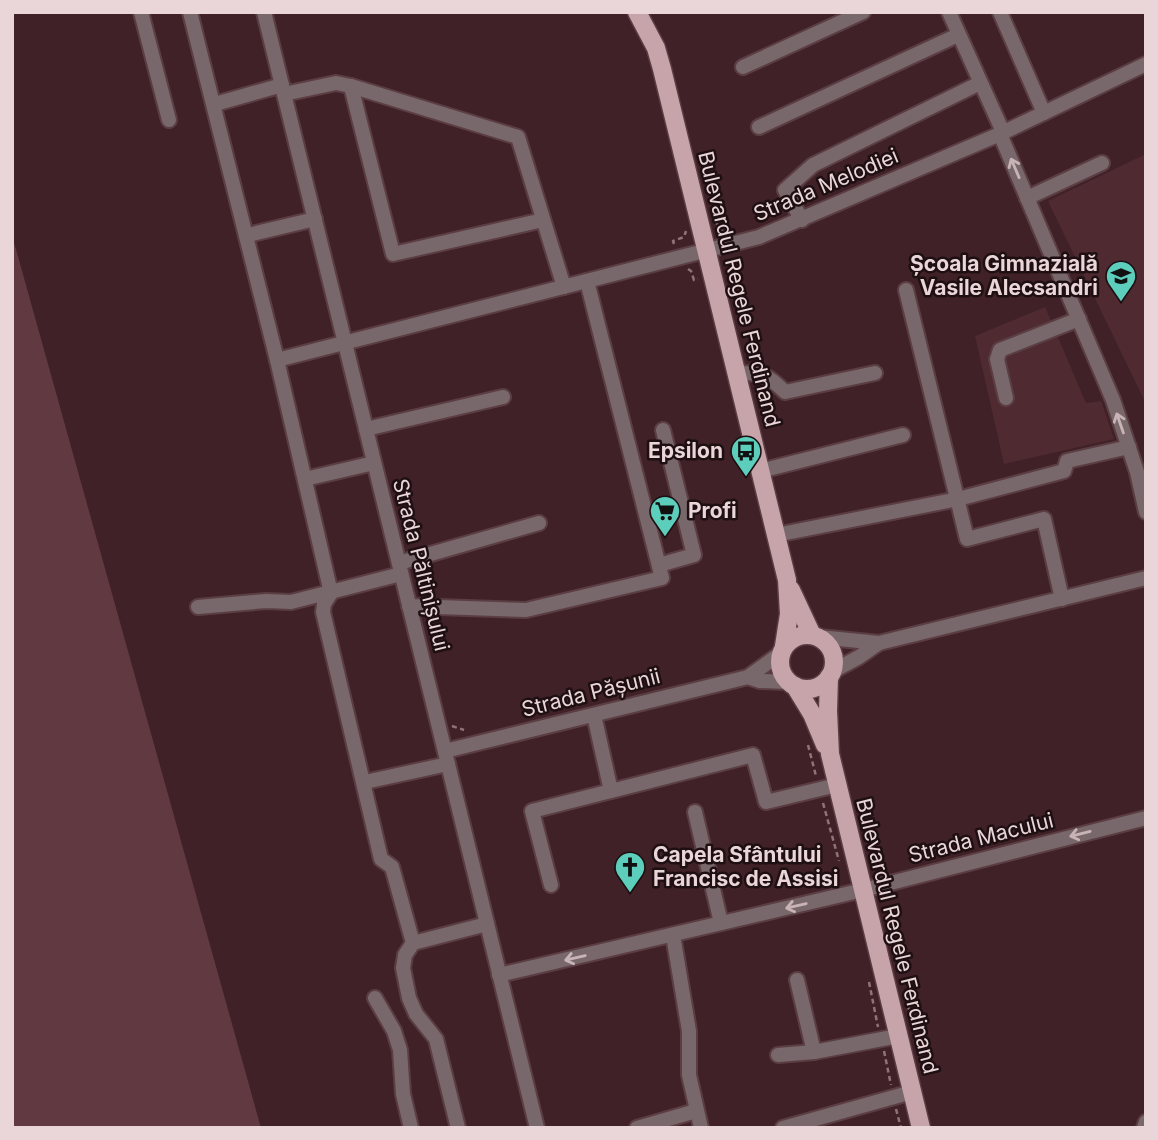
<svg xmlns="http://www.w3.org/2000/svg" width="1158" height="1140" font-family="Inter,sans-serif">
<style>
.built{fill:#4f2a31}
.green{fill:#613941}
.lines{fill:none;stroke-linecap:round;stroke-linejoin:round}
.minor-casing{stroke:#5b3e43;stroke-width:18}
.major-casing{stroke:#5b3e43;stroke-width:21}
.path{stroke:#8e7478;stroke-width:2.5;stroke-dasharray:5 3.5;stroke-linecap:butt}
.minor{stroke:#79686b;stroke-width:14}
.major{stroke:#c6a4aa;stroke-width:18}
.oneway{stroke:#c8b4b7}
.labels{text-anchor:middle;stroke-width:5;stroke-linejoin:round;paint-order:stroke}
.street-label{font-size:21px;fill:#ead5d8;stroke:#1d0f12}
.poi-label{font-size:21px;font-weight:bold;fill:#ead5d8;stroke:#1d0f12;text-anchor:end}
</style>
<rect width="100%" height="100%" fill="#402127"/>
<!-- built -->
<g class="built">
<path d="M1146,154V404L1048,201Z"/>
<path d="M1045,307L1086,403L1101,401L1114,439L1004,464L975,336Z"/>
</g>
<!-- green -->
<path class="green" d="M12,235L261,1128H12Z"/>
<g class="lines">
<!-- minor casing -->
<g class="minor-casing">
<g id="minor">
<path d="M141,12L169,120"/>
<path d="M190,12L277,360L759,237L1000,134L1146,64"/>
<path d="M264,12L537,1128"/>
<path d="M949,12L1003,132"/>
<path d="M1000,12L1044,113"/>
<path d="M743,67L863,12"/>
<path d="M351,86L393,254L543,220"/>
<path d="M284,94L336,83L351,86L518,137L564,287"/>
<path d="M215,104L282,85"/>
<path d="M759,127L958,35"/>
<path d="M1000,134L1113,400L1137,472L1146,512"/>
<path d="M1027,198L1102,163"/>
<path d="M802,220L785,190L813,165L980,83"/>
<path d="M248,235L315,219"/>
<path d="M906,290L967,539L1044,519L1062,599"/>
<path d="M277,360L331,593L324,604L323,612L381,859L392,867L413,943L405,955L403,968L409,998L416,1014L436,1039L458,1128"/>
<path d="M736,373C764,373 765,373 785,392L875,373"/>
<path d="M1006,398L997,359L1000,350L1079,319"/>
<path d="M366,429L503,397"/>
<path d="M760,471L903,435"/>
<path d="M305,479L374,463"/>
<path d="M776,535L958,499L1064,471L1067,461L1129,447"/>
<path d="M399,563L539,523"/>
<path d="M659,565L694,555L663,430"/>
<path d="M409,606L526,610L662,578L587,281"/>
<path d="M198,607L266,601L291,602L401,574"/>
<path d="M819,637L879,643L1146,578"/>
<path d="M833,671L859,657L879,643"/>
<path d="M748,677L760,681L788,682"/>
<path d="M594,715L611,791"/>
<path d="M445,751L748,677L781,653"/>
<path d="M365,782L448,764"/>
<path d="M695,812L721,923"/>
<path d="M551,885L532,811L753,755L766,802L837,785"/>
<path d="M673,935L689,1031V1075L701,1128"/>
<path d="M413,943L487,924"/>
<path d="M499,975L863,890L1146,818"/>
<path d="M797,980L814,1052"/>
<path d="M375,998L394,1031L400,1050L403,1094L411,1128"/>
<path d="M778,1055L814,1052L898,1036"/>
<path d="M637,1128L696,1111"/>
<path d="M783,1128L912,1092"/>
<path d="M1144,1128L1146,1122"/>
</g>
</g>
<!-- major casing -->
<g class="major-casing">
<g id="major">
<path d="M637,12L656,48L662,69L787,580L789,614L784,646"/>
<path d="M791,590L812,635"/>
<circle cx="807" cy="662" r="27"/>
<path d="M829,677L828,711L830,754L921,1128"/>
<path d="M795,686L812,714L825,745"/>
</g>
</g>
<!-- path -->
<g class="path">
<path d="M715,221L723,232"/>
<path d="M674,244L673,241L684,237L686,231"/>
<path d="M688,269L691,271L694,280L698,279"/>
<path d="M727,272L730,271V260"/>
<path d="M452,726L464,730"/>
<path d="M808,745L816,776"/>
<path d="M823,803L839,861"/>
<path d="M869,982L878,1027"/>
<path d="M906,999L910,1013"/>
<path d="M884,1051L891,1085"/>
<path d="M896,1109L901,1128"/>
</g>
<!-- minor -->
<use href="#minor" class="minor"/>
<!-- major -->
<use href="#major" class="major"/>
</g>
<!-- one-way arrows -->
<defs><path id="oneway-shaft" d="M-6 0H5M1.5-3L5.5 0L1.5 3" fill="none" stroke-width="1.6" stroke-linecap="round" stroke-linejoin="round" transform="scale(1.75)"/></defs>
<g class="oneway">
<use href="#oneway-shaft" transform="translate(1015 168) rotate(-113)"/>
<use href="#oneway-shaft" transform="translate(1120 423) rotate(-109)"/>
<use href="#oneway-shaft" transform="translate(1080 834) rotate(166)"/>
<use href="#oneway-shaft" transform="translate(796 906) rotate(167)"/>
<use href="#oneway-shaft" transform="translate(575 958) rotate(167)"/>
</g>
<!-- icons -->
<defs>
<g id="school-pin" transform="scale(1.575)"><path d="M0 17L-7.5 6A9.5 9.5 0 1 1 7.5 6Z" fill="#5ccebb" stroke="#1d0f12"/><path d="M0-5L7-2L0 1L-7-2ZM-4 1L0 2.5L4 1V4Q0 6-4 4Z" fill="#111"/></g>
<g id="bus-pin" transform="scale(1.575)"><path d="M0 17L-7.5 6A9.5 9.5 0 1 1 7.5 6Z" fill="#5ccebb" stroke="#1d0f12"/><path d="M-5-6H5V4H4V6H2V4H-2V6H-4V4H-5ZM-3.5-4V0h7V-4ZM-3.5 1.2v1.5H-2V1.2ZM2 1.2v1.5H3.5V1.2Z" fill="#111"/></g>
<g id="supermarket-pin" transform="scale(1.575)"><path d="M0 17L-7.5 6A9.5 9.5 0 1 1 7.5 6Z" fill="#5ccebb" stroke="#1d0f12"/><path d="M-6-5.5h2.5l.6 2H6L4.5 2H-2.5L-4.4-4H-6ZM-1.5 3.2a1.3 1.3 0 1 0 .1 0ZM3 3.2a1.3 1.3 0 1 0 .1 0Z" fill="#111"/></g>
<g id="church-pin" transform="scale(1.575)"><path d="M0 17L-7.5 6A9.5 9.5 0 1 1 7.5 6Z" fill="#5ccebb" stroke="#1d0f12"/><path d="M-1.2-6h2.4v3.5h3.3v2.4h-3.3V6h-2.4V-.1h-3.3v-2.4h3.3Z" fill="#111"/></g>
</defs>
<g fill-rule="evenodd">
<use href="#school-pin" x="1121" y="276"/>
<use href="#bus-pin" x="746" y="451"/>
<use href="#supermarket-pin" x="665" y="511"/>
<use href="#church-pin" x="630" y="867"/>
</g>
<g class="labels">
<!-- street labels -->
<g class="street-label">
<text transform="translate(826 185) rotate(-23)" y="7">Strada Melodiei</text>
<text transform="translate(739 289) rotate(76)" y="7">Bulevardul Regele Ferdinand</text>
<text transform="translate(421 565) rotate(76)" y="7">Strada Păltinișului</text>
<text transform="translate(591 693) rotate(-14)" y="7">Strada Pășunii</text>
<text transform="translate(981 838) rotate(-14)" y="7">Strada Macului</text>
<text transform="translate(897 936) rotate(76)" y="7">Bulevardul Regele Ferdinand</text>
</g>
<!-- poi labels -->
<g class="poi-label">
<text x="1098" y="271">Școala Gimnazială<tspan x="1098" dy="24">Vasile Alecsandri</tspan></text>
<text x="723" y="458">Epsilon</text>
<text x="688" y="518" text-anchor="start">Profi</text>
<text x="653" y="862" text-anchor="start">Capela Sfântului<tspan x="653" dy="24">Francisc de Assisi</tspan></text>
</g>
</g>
<!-- border -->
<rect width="1158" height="1140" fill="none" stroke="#ead5d8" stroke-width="28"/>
</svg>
